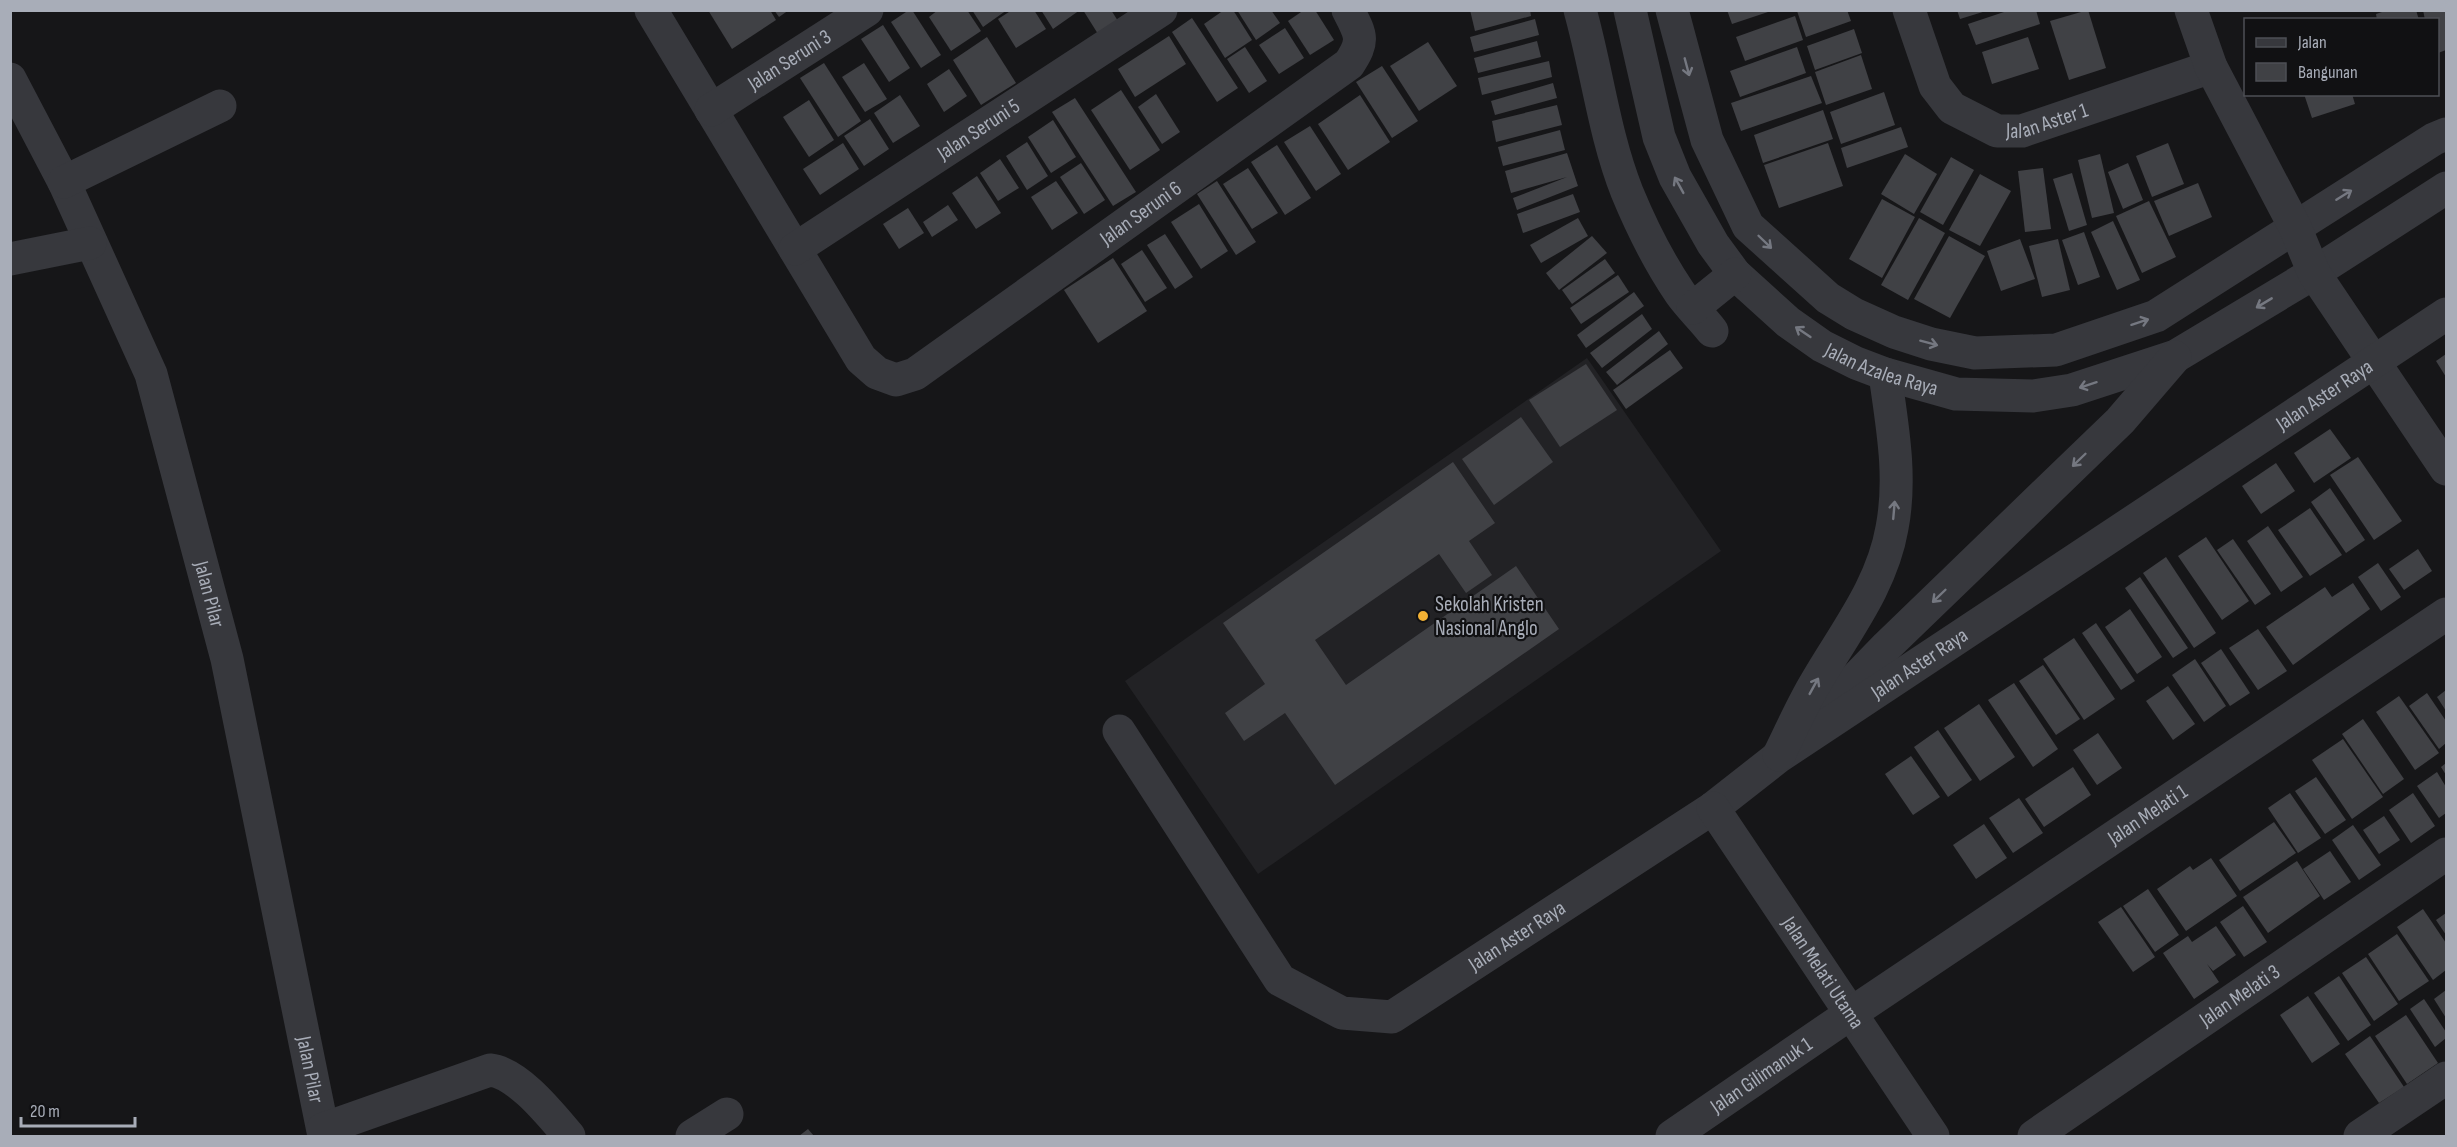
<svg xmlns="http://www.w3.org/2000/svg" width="2457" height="1147" font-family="'Sofia Sans Condensed',sans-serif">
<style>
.built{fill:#222225}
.building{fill:#404145}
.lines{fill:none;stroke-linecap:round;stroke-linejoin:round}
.minor{stroke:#37383d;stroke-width:33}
.oneway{stroke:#757881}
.poi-dot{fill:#f2b134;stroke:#111113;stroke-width:2}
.labels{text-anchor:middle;stroke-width:4.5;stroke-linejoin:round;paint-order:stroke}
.street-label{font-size:21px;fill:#a8adb8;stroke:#111113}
.poi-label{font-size:21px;fill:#a8adb8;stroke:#111113;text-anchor:start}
</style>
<rect width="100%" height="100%" fill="#161618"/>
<!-- built -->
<path class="built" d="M1587,358L1721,551L1258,874L1125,681Z"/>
<!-- building -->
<g class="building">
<path d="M708,10H770L776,20L732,49Z"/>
<path d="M774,10H789L779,17Z"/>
<path d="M909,10H912L941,55L921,68L891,22Z"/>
<path d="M938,10H967L981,31L951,51L929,17Z"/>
<path d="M972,10H1007L983,27Z"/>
<path d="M1012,10H1034L1046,29L1016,48L998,19Z"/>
<path d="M1041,10H1080L1053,29Z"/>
<path d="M1083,10H1111L1118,21L1098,34Z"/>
<path d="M1224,10H1233L1252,40L1225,58L1204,24Z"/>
<path d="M1237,10H1271L1280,23L1256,40Z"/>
<path d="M1304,10H1315L1334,40L1310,55L1288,21Z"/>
<path d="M1470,10H1530L1531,16L1475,31Z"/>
<path d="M1727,10H1771V11L1732,24Z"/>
<path d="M1847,10L1851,21L1806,37L1797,11Z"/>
<path d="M1957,10H1986V11L1960,19Z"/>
<path d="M2010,10H2036L2040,24L1976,45L1968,24Z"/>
<path d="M2088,10L2106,68L2069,80L2050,21Z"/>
<path d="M2388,10H2416L2419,20H2377L2376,14Z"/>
<path d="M2423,10H2446V50L2438,53V20H2425Z"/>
<path d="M1795,16L1803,40L1745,61L1736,37Z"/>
<path d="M1192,18L1238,88L1217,102L1172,32Z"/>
<path d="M1535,19L1539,35L1474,52L1470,37Z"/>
<path d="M883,25L910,68L889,82L861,39Z"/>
<path d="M1285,28L1304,58L1279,74L1259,45Z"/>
<path d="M1854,29L1862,53L1815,70L1807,46Z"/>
<path d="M1169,36L1186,64L1135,97L1118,69Z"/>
<path d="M987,37L1016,83L981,105L953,60Z"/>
<path d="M2028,37L2039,69L1992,84L1982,52Z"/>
<path d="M1537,41L1541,57L1478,73L1474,58Z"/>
<path d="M1428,42L1457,86L1419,111L1390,66Z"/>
<path d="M1245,47L1267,81L1249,93L1227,59Z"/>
<path d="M1797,47L1806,73L1740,97L1730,71Z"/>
<path d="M1861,55L1872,89L1826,105L1815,72Z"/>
<path d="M1549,61L1552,77L1482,95L1478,78Z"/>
<path d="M824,63L861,121L838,137L800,78Z"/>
<path d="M864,63L887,99L865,112L842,77Z"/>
<path d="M1382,66L1418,121L1392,138L1356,82Z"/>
<path d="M949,69L967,96L944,112L927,84Z"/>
<path d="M1811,76L1822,103L1741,131L1731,103Z"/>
<path d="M1553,83L1557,98L1495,115L1491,101Z"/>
<path d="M1121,90L1160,150L1130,170L1091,110Z"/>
<path d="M1884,92L1895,125L1841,144L1830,112Z"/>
<path d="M1156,94L1180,132L1162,144L1138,107Z"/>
<path d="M2304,94H2352L2355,104L2312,118Z"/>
<path d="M900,95L920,126L893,143L874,113Z"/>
<path d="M1360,95L1390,142L1348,170L1318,124Z"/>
<path d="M1075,98L1136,192L1113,206L1052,112Z"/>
<path d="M809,100L834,140L809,157L783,117Z"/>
<path d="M1557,105L1562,125L1496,142L1492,121Z"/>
<path d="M1823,110L1833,139L1763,163L1754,135Z"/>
<path d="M870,119L889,149L864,166L844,136Z"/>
<path d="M1053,120L1076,157L1051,173L1028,137Z"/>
<path d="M1310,126L1341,174L1316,191L1284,142Z"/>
<path d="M1901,127L1908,147L1847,168L1841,148Z"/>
<path d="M1560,130L1565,150L1503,166L1498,147Z"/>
<path d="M1027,142L1048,176L1027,190L1006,156Z"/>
<path d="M843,143L859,169L820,195L803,169Z"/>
<path d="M1828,143L1843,186L1779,208L1764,165Z"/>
<path d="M2168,143L2184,184L2152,197L2136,156Z"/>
<path d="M1277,145L1311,198L1285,215L1251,162Z"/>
<path d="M1567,153L1578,186L1517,210L1513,198L1567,177L1511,193L1505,171Z"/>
<path d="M1905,154L1937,174L1914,214L1881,194Z"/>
<path d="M2100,154L2114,213L2092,218L2078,160Z"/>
<path d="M1951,157L1974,170L1943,225L1920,212Z"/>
<path d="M1000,159L1019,188L998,201L980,173Z"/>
<path d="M1081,163L1105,200L1084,214L1060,177Z"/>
<path d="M2128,163L2143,200L2123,209L2108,172Z"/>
<path d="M1248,168L1278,213L1252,229L1223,184Z"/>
<path d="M2043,168L2051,229L2025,232L2018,171Z"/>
<path d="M2072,173L2087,225L2069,231L2053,179Z"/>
<path d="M1980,174L2011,191L1980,246L1949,230Z"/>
<path d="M977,176L1001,213L976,229L952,193Z"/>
<path d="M1056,181L1078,213L1052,230L1031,197Z"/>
<path d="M1217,181L1256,242L1236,255L1197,194Z"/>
<path d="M2198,183L2212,217L2169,236L2154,201Z"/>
<path d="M1573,194L1580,212L1523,233L1517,214Z"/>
<path d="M1882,199L1915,217L1882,278L1849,259Z"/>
<path d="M2149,201L2176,257L2142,273L2116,216Z"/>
<path d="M1199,204L1228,251L1201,269L1171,222Z"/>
<path d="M948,205L958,220L932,237L923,222Z"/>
<path d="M908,208L924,233L899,249L883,224Z"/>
<path d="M1578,218L1588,236L1541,263L1530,245Z"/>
<path d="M1919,218L1945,233L1908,300L1881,285Z"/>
<path d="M2113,221L2140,280L2117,290L2091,232Z"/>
<path d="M2084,232L2100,277L2078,285L2062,240Z"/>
<path d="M1165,234L1193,277L1175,289L1147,245Z"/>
<path d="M1592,236L1607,253L1559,290L1546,273Z"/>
<path d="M1949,236L1985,256L1950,318L1914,299Z"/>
<path d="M2020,239L2035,279L2001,291L1987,251Z"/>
<path d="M2058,239L2070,290L2042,297L2029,246Z"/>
<path d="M1142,250L1167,288L1145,302L1121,264Z"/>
<path d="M1113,258L1147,311L1098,343L1064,290Z"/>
<path d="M1605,259L1615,273L1572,304L1562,290Z"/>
<path d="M1618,275L1629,292L1581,324L1570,308Z"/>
<path d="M1634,292L1644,306L1586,348L1577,335Z"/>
<path d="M1642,314L1652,329L1602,368L1590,353Z"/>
<path d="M1659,331L1668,344L1617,385L1606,372Z"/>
<path d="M1670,350L1683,368L1626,409L1613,390Z"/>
<path d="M2446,354V377L2436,361Z"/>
<path d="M1586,364L1617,410L1560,447L1529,400Z"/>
<path d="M1521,417L1553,462L1494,505L1462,459Z"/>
<path d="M2330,429L2351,458L2314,483L2294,453Z"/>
<path d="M2358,457L2402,521L2374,540L2330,475Z"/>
<path d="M1453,462L1495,523L1469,541L1492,575L1466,593L1439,554L1315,640L1346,685L1516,566L1559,629L1335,785L1285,713L1244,741L1225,713L1265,684L1223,623Z"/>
<path d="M2276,463L2295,491L2261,514L2242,486Z"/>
<path d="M2330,488L2365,540L2346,553L2311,502Z"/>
<path d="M2310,508L2342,555L2310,576L2278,530Z"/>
<path d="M2268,526L2303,577L2281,592L2247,541Z"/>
<path d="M2206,537L2249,601L2222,620L2178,556Z"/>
<path d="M2233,539L2271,594L2255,605L2217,550Z"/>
<path d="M2418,549L2432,571L2404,590L2389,569Z"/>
<path d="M2166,557L2216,633L2194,648L2143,573Z"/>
<path d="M2378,563L2401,597L2381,611L2358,577Z"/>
<path d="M2140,577L2188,648L2173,658L2125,588Z"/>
<path d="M2353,583L2370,609L2293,665L2266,627L2325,587L2332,597Z"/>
<path d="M2130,609L2162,657L2137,674L2105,627Z"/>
<path d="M2096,623L2135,681L2121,690L2082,633Z"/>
<path d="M2258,629L2287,671L2258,690L2229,648Z"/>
<path d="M2074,638L2115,699L2084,720L2043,659Z"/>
<path d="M2221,649L2250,693L2230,706L2201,663Z"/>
<path d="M2195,659L2226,706L2204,722L2172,675Z"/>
<path d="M2043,665L2080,719L2056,735L2019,681Z"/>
<path d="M2014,683L2058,749L2033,767L1988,700Z"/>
<path d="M2168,686L2195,724L2173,740L2146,701Z"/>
<path d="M2446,690V711L2437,697Z"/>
<path d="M2427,693L2446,721V743L2439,749L2409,706Z"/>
<path d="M2399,696L2439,753L2415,770L2376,712Z"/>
<path d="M1979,704L2015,757L1980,781L1944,728Z"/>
<path d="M2363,719L2404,779L2383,794L2342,734Z"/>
<path d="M1938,730L1972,780L1948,797L1914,747Z"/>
<path d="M2098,733L2122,768L2097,785L2073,750Z"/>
<path d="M2343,739L2383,797L2352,819L2312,760Z"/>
<path d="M1911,756L1940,797L1913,815L1885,774Z"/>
<path d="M2446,763V775L2441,767Z"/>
<path d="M2073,767L2091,795L2044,827L2025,799Z"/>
<path d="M2437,772L2446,787V813L2439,818L2417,786Z"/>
<path d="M2316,777L2346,820L2325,834L2295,791Z"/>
<path d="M2290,793L2321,838L2298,853L2268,808Z"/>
<path d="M2413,793L2435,826L2411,843L2389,810Z"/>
<path d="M2019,798L2043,833L2013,853L1989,818Z"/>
<path d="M2384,816L2400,840L2379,854L2363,830Z"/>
<path d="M2274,822L2296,853L2240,891L2219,860Z"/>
<path d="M1984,824L2007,858L1976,879L1953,845Z"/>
<path d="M2353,825L2381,865L2359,880L2332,840Z"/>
<path d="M2330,851L2351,882L2324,900L2303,869Z"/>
<path d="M2211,858L2237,896L2186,931L2157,889L2190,866L2193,870Z"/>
<path d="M2297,861L2320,896L2268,933L2243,897Z"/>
<path d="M2148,889L2179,935L2155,952L2123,906Z"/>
<path d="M2243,906L2267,942L2244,957L2220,922Z"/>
<path d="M2121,907L2155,957L2133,972L2098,922Z"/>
<path d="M2423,909L2446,943V970L2433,980L2397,927Z"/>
<path d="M2446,913V935L2436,920Z"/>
<path d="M2216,926L2236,955L2213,971L2207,964L2219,982L2194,999L2163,953L2188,936L2192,942Z"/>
<path d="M2397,934L2429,981L2399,1001L2368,954Z"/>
<path d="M2366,957L2398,1004L2374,1021L2342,973Z"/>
<path d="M2339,976L2371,1025L2348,1041L2314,993Z"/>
<path d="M2446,990V1018L2434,999Z"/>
<path d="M2308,996L2340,1044L2312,1063L2280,1015Z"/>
<path d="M2424,999L2446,1032V1038L2435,1047L2410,1009Z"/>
<path d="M2406,1015L2438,1063L2407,1084L2375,1036Z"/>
<path d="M2370,1036L2404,1087L2379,1103L2345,1054Z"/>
<path d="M808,1129L814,1136H799Z"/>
</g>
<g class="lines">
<!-- minor -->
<g class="minor">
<path id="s1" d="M651,10L861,359L877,373L896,380L915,374L1349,64C1365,40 1361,35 1348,10"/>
<path d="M1580,10C1597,70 1604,134 1627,192C1641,226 1659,262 1680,293C1689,306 1702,318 1712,331"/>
<path id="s2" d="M1630,10L1659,137L1675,177L1713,244L1735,274L1788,322L1822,346L1856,363L1885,374L1956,394L2033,396L2072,390L2176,356L2314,273L2446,188"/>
<path d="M1672,10L1707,140L1748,226L1828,298L1854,314L1894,332L1931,344L1975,353L2056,350L2156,316L2434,139L2446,134"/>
<path id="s3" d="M1909,10L1935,86L1952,108L1997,131H2022L2211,67"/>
<path d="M2191,10L2211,67L2295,227L2314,273L2446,469"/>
<path id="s4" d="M10,79L64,182L151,374L227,659L324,1136"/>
<path id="s5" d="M711,110L867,10"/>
<path d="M64,182L220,106"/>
<path id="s6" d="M795,249L1161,10"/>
<path d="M10,259L90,243"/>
<path d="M1693,308L1735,274"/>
<path d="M1829,706L1887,646L2120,421L2175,357"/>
<path id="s7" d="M1119,731L1280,980L1342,1013L1392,1017L1713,808L1778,757L2446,314"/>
<path d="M1779,755C1791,731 1802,705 1816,682C1845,632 1882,586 1892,528C1902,476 1892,425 1885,374"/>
<path id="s8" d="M1713,808L1933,1136"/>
<path d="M323,1129L490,1070C518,1073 551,1115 569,1136"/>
<path d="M692,1136L727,1114"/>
<path id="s9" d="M1672,1136L1850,1014L2446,614"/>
<path id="s10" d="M2034,1136L2446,854"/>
<path d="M2360,1136L2446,1078"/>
</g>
</g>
<!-- one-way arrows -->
<defs><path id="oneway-shaft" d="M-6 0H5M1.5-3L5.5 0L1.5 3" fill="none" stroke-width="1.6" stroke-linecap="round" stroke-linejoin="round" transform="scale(1.5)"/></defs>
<g class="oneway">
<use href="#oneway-shaft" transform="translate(1687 67) rotate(75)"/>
<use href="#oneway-shaft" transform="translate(1679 185) rotate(-119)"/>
<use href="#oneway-shaft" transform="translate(2344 195) rotate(-32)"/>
<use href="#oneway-shaft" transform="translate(1765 242) rotate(44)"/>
<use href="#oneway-shaft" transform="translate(2264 303) rotate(149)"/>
<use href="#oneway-shaft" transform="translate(2140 322) rotate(-18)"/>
<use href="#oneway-shaft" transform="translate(1803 332) rotate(-146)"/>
<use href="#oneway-shaft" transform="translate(1929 343) rotate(15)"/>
<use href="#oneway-shaft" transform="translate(2088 385) rotate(162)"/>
<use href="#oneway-shaft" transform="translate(2079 460) rotate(136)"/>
<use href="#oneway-shaft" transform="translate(1894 510) rotate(-85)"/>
<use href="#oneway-shaft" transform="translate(1939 596) rotate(136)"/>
<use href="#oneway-shaft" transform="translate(1814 686) rotate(-61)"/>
</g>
<!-- markers -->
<circle class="poi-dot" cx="1423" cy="616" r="6"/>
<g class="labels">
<!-- street labels -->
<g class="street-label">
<text dy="7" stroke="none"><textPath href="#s5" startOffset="93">Jalan Seruni 3</textPath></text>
<text dy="7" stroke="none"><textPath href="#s3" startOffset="210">Jalan Aster 1</textPath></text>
<text dy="7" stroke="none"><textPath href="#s6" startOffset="219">Jalan Seruni 5</textPath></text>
<text dy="7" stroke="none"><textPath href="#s1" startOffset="746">Jalan Seruni 6</textPath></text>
<text dy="7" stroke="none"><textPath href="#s2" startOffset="465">Jalan Azalea Raya</textPath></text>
<text dy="7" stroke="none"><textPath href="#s7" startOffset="1538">Jalan Aster Raya</textPath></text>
<text dy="7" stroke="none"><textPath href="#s4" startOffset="555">Jalan Pilar</textPath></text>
<text dy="7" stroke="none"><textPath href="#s7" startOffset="1052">Jalan Aster Raya</textPath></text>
<text dy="7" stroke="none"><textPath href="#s9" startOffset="574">Jalan Melati 1</textPath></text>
<text dy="7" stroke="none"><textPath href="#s7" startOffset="566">Jalan Aster Raya</textPath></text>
<text dy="7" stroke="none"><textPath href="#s8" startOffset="198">Jalan Melati Utama</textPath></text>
<text dy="7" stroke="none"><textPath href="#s10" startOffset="249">Jalan Melati 3</textPath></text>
<text dy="7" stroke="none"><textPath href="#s4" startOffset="1041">Jalan Pilar</textPath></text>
<text dy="7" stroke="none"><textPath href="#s9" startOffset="108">Jalan Gilimanuk 1</textPath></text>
</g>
<!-- poi labels -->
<g class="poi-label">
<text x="1435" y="611">Sekolah Kristen<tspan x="1435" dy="24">Nasional Anglo</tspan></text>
</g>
</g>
<!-- border -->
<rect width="2457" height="1147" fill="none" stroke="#a8adb8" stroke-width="24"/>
<!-- legend -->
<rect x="2244" y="18" width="195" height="78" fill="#111113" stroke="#4d4f55" stroke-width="1.5"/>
<rect x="2256" y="38" width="30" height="9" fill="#37383d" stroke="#4d4f55" stroke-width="1.5"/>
<text x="2298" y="48" font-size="18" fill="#a8adb8">Jalan</text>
<rect x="2256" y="63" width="30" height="18" fill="#404145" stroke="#4d4f55" stroke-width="1.5"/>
<text x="2298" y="78" font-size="18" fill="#a8adb8">Bangunan</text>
<!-- scale -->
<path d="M21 1117v9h114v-9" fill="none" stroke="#a8adb8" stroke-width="3"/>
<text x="30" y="1117" font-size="18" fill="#a8adb8" stroke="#111113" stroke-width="4.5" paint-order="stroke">20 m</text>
</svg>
